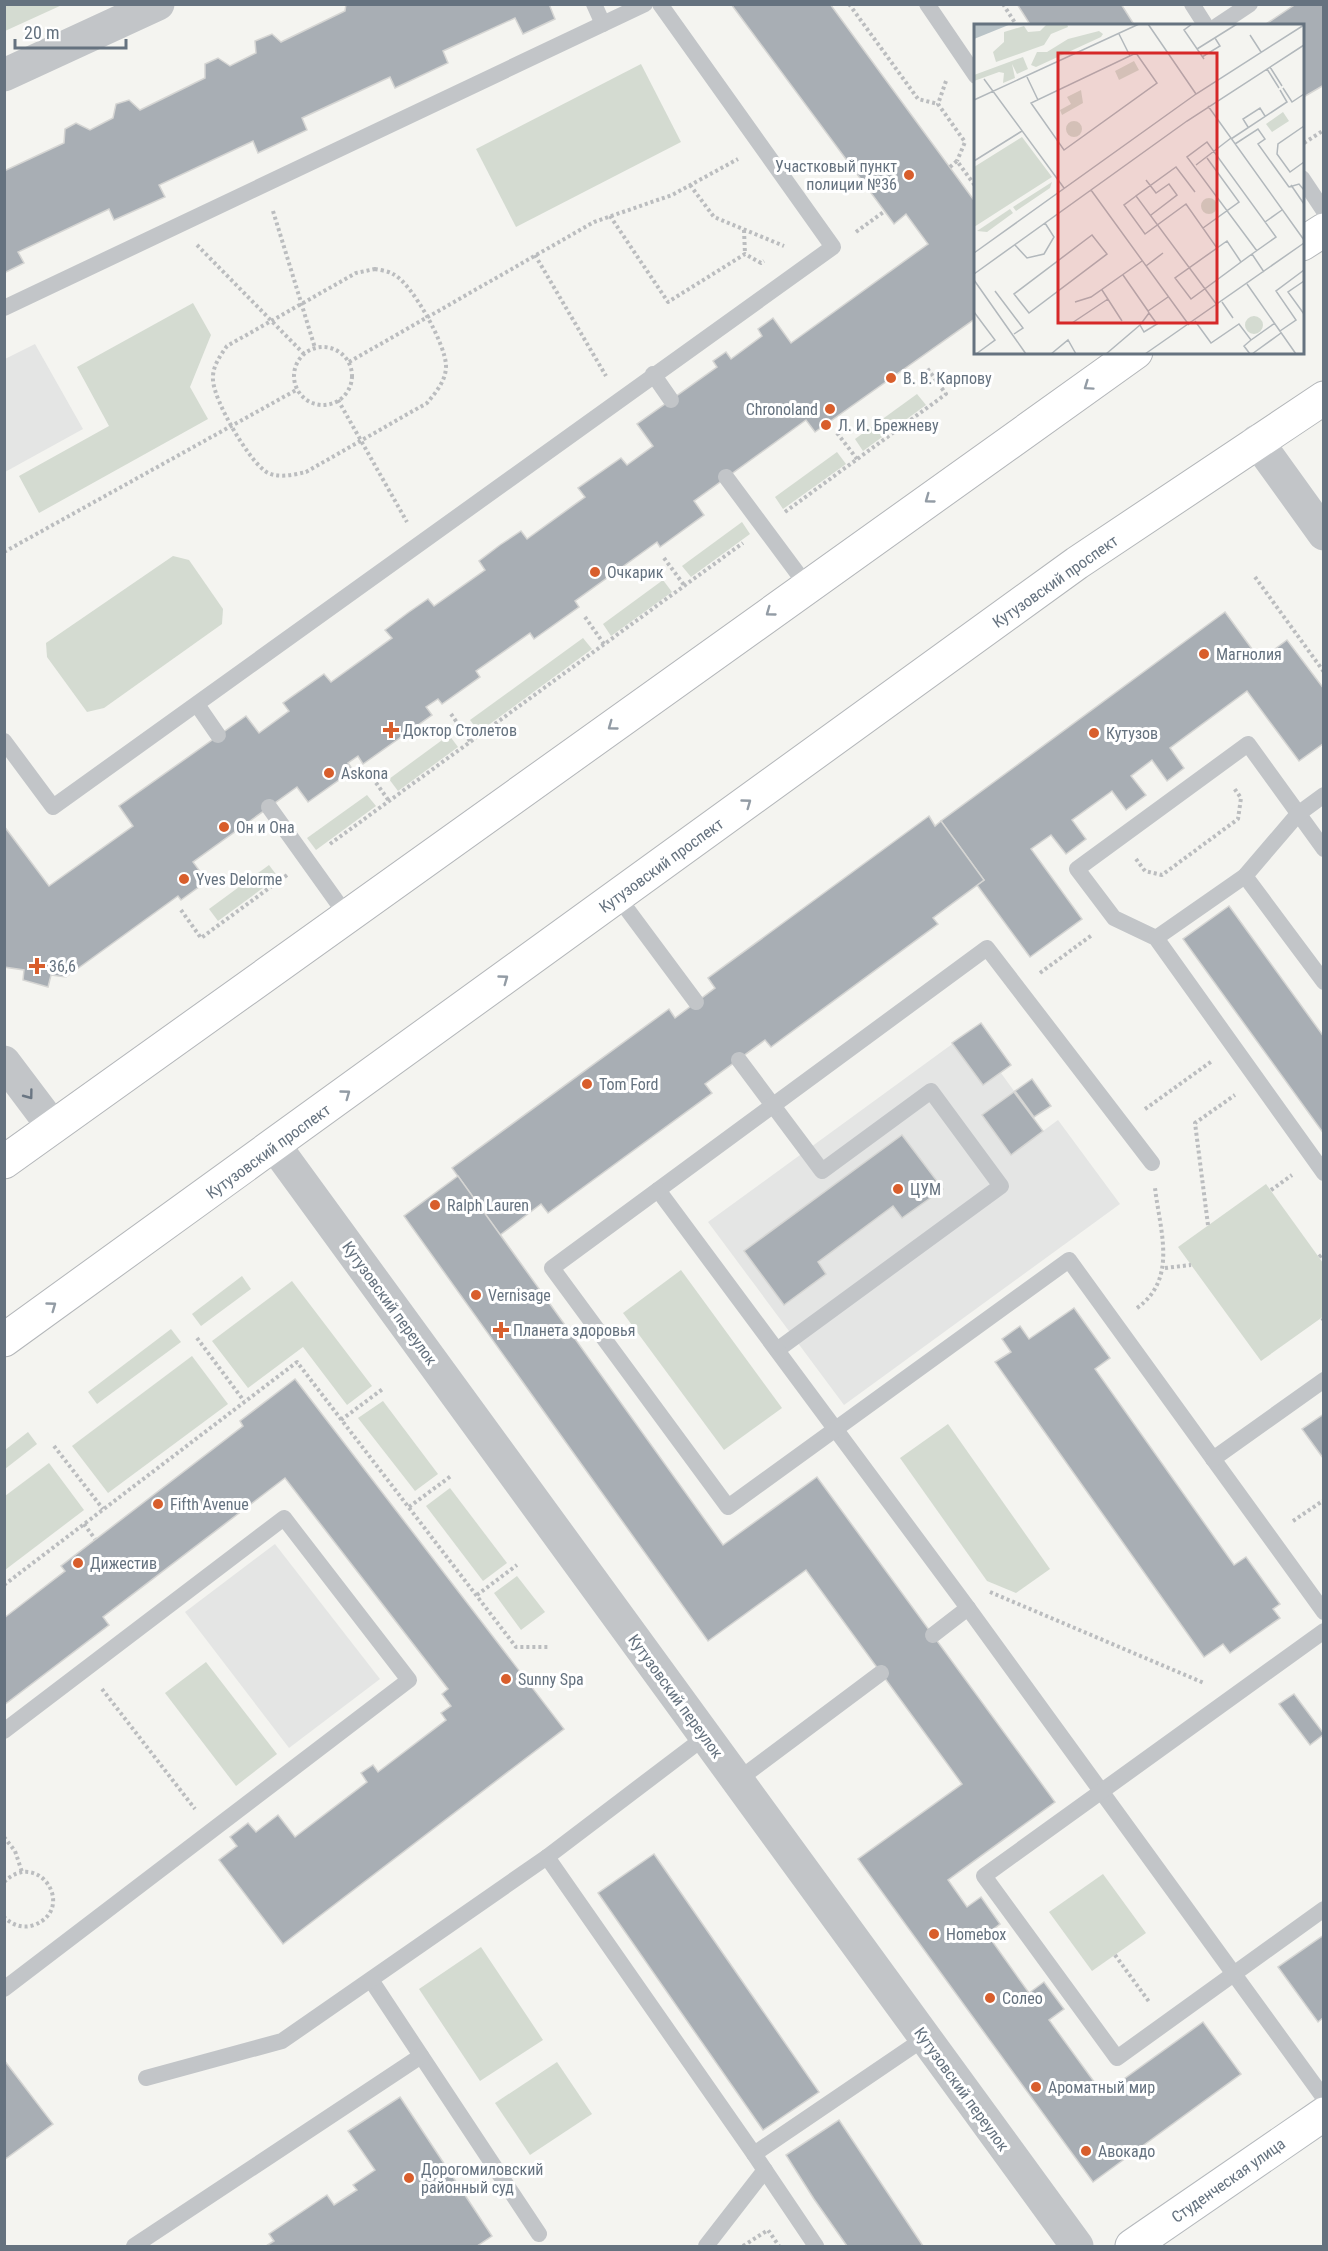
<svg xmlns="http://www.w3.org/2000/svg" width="1328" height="2251" font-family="'Roboto Condensed',sans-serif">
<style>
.built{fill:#e4e5e4}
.green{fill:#d4dbd1}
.building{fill:#a8aeb4;stroke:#d5d5d3;stroke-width:1.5}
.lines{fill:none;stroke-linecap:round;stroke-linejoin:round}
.secondary-casing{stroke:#b4b8bc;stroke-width:35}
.primary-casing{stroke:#b3b6b9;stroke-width:35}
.path{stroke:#bbbdbf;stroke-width:4;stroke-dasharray:3 3;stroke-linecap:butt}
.lane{stroke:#c2c5c8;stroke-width:16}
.street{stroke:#c2c5c8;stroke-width:33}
.secondary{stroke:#fff;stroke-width:33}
.primary{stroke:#fff;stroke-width:33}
.oneway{stroke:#939ca5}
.oneway2{stroke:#6a7683}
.poi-dot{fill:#d85e2c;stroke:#fff;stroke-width:2}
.labels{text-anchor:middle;stroke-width:6;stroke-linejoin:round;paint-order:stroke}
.poi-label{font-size:16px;fill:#65727f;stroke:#fff;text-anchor:start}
.street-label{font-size:16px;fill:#65727f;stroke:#fff}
.inset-road{fill:none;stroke:#b2b8bc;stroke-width:1.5}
.view{fill:#d62828;fill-opacity:0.15;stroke:#d62828;stroke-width:3}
.inset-edge{fill:none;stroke:#65727f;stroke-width:3}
</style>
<rect width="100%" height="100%" fill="#f4f4f0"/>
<!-- built -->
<g class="built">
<path d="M35,344L83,429L5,472V359Z"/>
<path d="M981,1023L1011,1065L1001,1073L1043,1131L1058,1120L1120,1204L844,1405L708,1222Z"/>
<path d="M275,1544L380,1679L289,1748L185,1612Z"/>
</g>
<!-- green -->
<g class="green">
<path d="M5,4H62V5L5,31Z"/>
<path d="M641,64L681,142L516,227L476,149Z"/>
<path d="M193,303L211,335L190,387L208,419L39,513L19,476L109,426L77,367Z"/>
<path d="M917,394L926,405L863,451L855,439Z"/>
<path d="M837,452L846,464L783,509L775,497Z"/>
<path d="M742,522L750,534L691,577L682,566Z"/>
<path d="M173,556L189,560L223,609L222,624L104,708L87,712L47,657L46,643Z"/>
<path d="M663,580L672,592L611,636L603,624Z"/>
<path d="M583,638L592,649L479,732L470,720Z"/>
<path d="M449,735L458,747L398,791L389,779Z"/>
<path d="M367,795L376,806L316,850L307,838Z"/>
<path d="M269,865L278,877L218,921L209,909Z"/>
<path d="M1266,1184L1323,1263L1324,1316L1261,1361L1178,1247Z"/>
<path d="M681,1270L782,1408L724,1450L623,1313Z"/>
<path d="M242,1276L251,1289L201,1326L192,1314Z"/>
<path d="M292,1281L372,1386L347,1405L303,1347L248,1388L212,1341Z"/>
<path d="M171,1329L181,1342L97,1404L88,1392Z"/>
<path d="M192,1356L228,1404L108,1493L72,1446Z"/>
<path d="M383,1401L438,1474L415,1491L358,1418Z"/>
<path d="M948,1424L1050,1569L1016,1593L987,1581L900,1458Z"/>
<path d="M28,1432L37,1444L5,1469V1450Z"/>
<path d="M49,1463L84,1510L5,1570V1496Z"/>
<path d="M450,1488L507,1563L483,1581L426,1506Z"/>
<path d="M517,1576L545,1612L521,1630L494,1593Z"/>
<path d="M206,1662L277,1754L236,1786L165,1693Z"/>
<path d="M1103,1874L1146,1933L1092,1971L1049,1912Z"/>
<path d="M481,1947L543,2040L480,2081L419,1989Z"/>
<path d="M557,2062L592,2114L530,2155L495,2103Z"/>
</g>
<!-- building -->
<g class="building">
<path d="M346,4H549L555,19L523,34L515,18L443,51L448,63L395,88L390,77L302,118L307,130L258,153L253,141L159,185L165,197L114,220L109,209L18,252L24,263L4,273V171L64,143L65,129L76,123L90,130L113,118L116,104L129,100L140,110L205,78V64L218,58L230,66L256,53L255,41L272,34L281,42L345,11Z"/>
<path d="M731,4H830L976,203V318L815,432L806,420L694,501L704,515L660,547L657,542L575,601L579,607L534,639L530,633L476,671L480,677L442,704L438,699L426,707L432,715L363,764L358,756L348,763L353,770L308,802L297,787L193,862L207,881L181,900L178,896L66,977L51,975L48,987L23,980L24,970L4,967V826L49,886L133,826L119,806L246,716L259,733L289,711L283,703L324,674L331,682L392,638L385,630L409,612L428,599L434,606L485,570L479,561L500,545L521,531L527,539L585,497L578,488L621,458L627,465L653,446L637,424L717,367L713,361L726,352L731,359L762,336L758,329L773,318L791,343L928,244L906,214L894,224Z"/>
<path d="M1017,4H1121L1135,26H1031Z"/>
<path d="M1296,4H1324V85L1302,98V26H1263Z"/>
<path d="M1225,612L1260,660L1287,640L1324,689V743L1299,761L1247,691L1170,748L1184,768L1167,781L1152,760L1131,776L1146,795L1126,810L1112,791L1072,820L1086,839L1066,854L1051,835L1031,849L1082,919L1030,957L977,885L984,880L941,821Z"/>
<path d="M929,816L935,826L941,821L984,880L933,918L938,924L771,1047L765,1040L705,1084L712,1093L548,1213L541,1204L500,1235L452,1168L669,1009L675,1018L715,988L708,978Z"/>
<path d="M1229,906L1324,1037V1134L1183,939Z"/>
<path d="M981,1023L1011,1065L983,1085L952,1043Z"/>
<path d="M1032,1079L1051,1106L1034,1117L1015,1091Z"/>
<path d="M1014,1092L1043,1131L1011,1155L982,1115Z"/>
<path d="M902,1135L943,1189L902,1218L893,1206L818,1262L826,1274L784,1305L744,1251Z"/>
<path d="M458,1176L723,1545L817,1477L1055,1802L948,1880L967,1907L981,1897L1000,1924L987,1934L1029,1993L1044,1982L1064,2009L1049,2020L1103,2094L1203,2022L1241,2074L1093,2182L858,1859L962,1784L806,1570L708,1641L404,1216Z"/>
<path d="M1074,1308L1110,1358L1095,1369L1234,1565L1246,1557L1280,1604L1273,1609L1280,1618L1230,1653L1223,1644L1204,1657L995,1362L1011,1352L1002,1339L1020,1326L1029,1339Z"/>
<path d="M295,1379L564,1729L283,1944L219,1860L237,1846L230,1837L248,1823L256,1832L278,1815L295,1837L367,1782L361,1773L373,1765L378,1772L446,1720L441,1713L451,1706L442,1694L448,1689L285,1478L103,1617L109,1625L4,1705V1618L65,1571L61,1566L243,1426L240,1421Z"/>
<path d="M1324,1414V1458H1323L1302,1429Z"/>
<path d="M1294,1694L1324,1734L1310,1745L1279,1704Z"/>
<path d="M654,1854L819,2092L763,2130L598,1893Z"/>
<path d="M1324,1935V2017L1318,2022L1278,1967Z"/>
<path d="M4,2060L53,2124L4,2160Z"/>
<path d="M400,2097L492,2236L477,2246H266L274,2241L269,2234L327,2195L334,2205L357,2190L353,2185L375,2170L348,2131Z"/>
<path d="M839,2120L923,2246H847L814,2199L786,2155Z"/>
</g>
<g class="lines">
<!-- secondary casing -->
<g class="secondary-casing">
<path id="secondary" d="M1132,2246L1324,2114"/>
</g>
<!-- primary casing -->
<g class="primary-casing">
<g id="primary">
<path d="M1302,244L1324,230"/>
<path d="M4,1162L1136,352"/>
<path d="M4,1340L1077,563L1324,398"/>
</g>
</g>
<!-- path -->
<g class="path">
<path d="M849,4L918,99L938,104"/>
<path d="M1003,4L1017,26"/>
<path d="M946,81L938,104L965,142L957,161"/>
<path d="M1304,143L1324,130"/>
<path d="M950,167L957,161L976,187"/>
<path d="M690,185L714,217L784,246"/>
<path d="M273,211L315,348"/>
<path d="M610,216L668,302L745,254L761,263L764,261"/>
<path d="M744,230L745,254"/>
<path d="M856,232L885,211"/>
<path d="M197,245L304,354"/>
<path d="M535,255L606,376"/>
<path d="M375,269C380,270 388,271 393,274C412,283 446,345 446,366C446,381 436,392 427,403L306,472C293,475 276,479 265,471C248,459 214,401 213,380C212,367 220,356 227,346L356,273Z"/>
<circle cx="323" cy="376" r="29"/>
<path d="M349,362L594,222L672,195L738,159"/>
<path d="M338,400L407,522"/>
<path d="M837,433L857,459"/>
<path d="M785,512L946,394L927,368"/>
<path d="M4,552L298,389"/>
<path d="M664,558L684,585"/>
<path d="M1255,577L1324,672"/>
<path d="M585,617L604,644"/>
<path d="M451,714L470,741"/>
<path d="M369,773L389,801"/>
<path d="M330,844L743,543"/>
<path d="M1136,859L1145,871L1162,875L1238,819L1241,798L1234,788"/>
<path d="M181,910L201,938L287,875"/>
<path d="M1040,973L1092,935"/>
<path d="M1145,1109L1212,1061"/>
<path d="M1271,1190L1292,1175"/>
<path d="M1208,1225L1195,1123L1235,1095"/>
<path d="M1319,1257L1324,1253"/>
<path d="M1165,1268L1191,1265"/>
<path d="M1137,1308C1178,1279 1160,1231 1155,1188"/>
<path d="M1322,1318L1324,1320"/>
<path d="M197,1338L244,1401"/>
<path d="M341,1420L384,1388"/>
<path d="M54,1446L103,1509"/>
<path d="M409,1507L451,1476"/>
<path d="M1293,1521L1324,1500"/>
<path d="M84,1524L95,1539"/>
<path d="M4,1585L297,1362L516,1647H549"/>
<path d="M990,1592L1204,1683"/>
<path d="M477,1595L517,1565"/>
<path d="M102,1689L195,1809"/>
<path d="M4,1837L15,1851L22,1872"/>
<path d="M4,1882C39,1848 77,1909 34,1925C23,1929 12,1925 4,1917"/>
<path d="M1115,1955L1150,2003"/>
<path d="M743,2246L768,2230L779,2246"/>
</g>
<!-- lane -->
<g class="lane">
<path d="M594,4L603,24"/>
<path d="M927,4L976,76"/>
<path d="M1192,4L1206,26"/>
<path d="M1217,26L1250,4"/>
<path d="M1302,178L1324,211"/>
<path d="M4,308L645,4"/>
<path d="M653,374L671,400"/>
<path d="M726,477L807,586"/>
<path d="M198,706L218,735"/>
<path d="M4,741L53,807L833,247L660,4"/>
<path d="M269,807L347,916"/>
<path d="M1324,849L1248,744L1077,869L1114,918L1156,938L1324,1173"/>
<path d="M1245,876L1324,982"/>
<path d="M618,897L696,1002"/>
<path d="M1156,938L1245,876L1298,814L1324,795"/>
<path d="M739,1060L822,1171L931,1091L1001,1186L777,1350"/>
<path d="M1152,1163L987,948L658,1190L968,1608L1324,2098"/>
<path d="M658,1190L552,1268L728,1507L1069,1260L1324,1612"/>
<path d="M1213,1459L1324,1380"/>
<path d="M1324,1631L984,1876L1117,2058L1324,1909"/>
<path d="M933,1635L968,1608"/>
<path d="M4,1731L284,1518L409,1680L4,1989"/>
<path d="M738,1780L881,1673"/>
<path d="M547,1857L754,2154L816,2246"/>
<path d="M371,1980L539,2234"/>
<path d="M146,2078L282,2041L547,1857L705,1737"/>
<path d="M754,2154L925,2038"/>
<path d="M134,2246L421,2056"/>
<path d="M706,2246L765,2170"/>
</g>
<!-- street -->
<g class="street">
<path d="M4,75L158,4"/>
<path d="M1257,441L1324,534"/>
<path d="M4,1062L53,1127"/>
<path d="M275,1146L1077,2246"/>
</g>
<!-- secondary -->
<use href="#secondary" class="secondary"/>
<!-- primary -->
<use href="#primary" class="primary"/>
</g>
<!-- one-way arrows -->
<defs><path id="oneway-chevron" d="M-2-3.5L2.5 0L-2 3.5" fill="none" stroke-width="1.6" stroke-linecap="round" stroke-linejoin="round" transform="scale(1.5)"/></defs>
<g class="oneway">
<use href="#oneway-chevron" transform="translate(1088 386) rotate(145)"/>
<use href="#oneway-chevron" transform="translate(929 499) rotate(144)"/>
<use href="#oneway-chevron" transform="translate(770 612) rotate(144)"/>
<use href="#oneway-chevron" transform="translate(612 726) rotate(144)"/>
<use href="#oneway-chevron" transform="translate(747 803) rotate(-36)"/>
<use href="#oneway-chevron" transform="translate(504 979) rotate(-36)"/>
<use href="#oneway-chevron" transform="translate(346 1094) rotate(-36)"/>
<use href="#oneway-chevron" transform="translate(52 1306) rotate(-36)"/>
</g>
<use class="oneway2" href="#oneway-chevron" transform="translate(29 1095) rotate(53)"/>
<!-- markers -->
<g class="poi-dot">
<circle cx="909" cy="175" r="6"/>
<circle cx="891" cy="378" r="6"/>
<circle cx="830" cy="409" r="6"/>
<circle cx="826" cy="425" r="6"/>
<circle cx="595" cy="572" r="6"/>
<circle cx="1204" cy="654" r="6"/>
<path d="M388 721h6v6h6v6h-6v6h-6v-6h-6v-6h6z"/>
<circle cx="1094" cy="733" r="6"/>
<circle cx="329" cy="773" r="6"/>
<circle cx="224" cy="827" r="6"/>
<circle cx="184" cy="879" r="6"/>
<path d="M34 957h6v6h6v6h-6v6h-6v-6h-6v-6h6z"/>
<circle cx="587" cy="1084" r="6"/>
<circle cx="898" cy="1189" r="6"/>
<circle cx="435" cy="1205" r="6"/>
<circle cx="476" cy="1295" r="6"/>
<path d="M498 1321h6v6h6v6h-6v6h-6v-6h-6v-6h6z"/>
<circle cx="158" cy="1504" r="6"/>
<circle cx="78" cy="1563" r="6"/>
<circle cx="506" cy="1679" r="6"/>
<circle cx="934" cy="1934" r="6"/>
<circle cx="990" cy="1998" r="6"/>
<circle cx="1036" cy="2087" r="6"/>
<circle cx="1086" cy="2151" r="6"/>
<circle cx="409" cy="2178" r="6"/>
</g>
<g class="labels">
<!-- poi labels -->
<g class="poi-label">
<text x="897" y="172" text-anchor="end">Участковый пункт<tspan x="897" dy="18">полиции №36</tspan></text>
<text x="903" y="384">В. В. Карпову</text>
<text x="818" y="415" text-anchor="end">Chronoland</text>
<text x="838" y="431">Л. И. Брежневу</text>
<text x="607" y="578">Очкарик</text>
<text x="1216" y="660">Магнолия</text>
<text x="403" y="736">Доктор Столетов</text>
<text x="1106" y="739">Кутузов</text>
<text x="341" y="779">Askona</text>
<text x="236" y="833">Он и Она</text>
<text x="196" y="885">Yves Delorme</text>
<text x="49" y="972">36,6</text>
<text x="599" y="1090">Tom Ford</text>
<text x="910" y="1195">ЦУМ</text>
<text x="447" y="1211">Ralph Lauren</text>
<text x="488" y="1301">Vernisage</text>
<text x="513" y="1336">Планета здоровья</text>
<text x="170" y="1510">Fifth Avenue</text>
<text x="90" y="1569">Дижестив</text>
<text x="518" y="1685">Sunny Spa</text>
<text x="946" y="1940">Homebox</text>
<text x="1002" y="2004">Солео</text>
<text x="1048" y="2093">Ароматный мир</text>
<text x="1098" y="2157">Авокадо</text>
<text x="421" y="2175">Дорогомиловский<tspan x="421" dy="18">районный суд</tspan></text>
</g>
<!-- street labels -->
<g class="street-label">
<text transform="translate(1055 581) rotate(-35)" y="6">Кутузовский проспект</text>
<text transform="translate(661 865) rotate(-36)" y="6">Кутузовский проспект</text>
<text transform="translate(268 1151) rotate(-36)" y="6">Кутузовский проспект</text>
<text transform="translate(390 1303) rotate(54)" y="6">Кутузовский переулок</text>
<text transform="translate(676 1696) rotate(54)" y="6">Кутузовский переулок</text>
<text transform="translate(962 2089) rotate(54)" y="6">Кутузовский переулок</text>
<text transform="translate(1228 2180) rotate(-35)" y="6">Студенческая улица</text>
</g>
</g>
<!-- overview -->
<g transform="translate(974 24)">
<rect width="330" height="330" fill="#f4f4f0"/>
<path d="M73,0H93L94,3L77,10L70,21L22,38L19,28L30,18V8L50,2L54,8L66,7ZM125,7L129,10L127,13L62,43L57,41L63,28H73L94,15ZM49,33L54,45L43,50L38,40L41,54L29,59L30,49L25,48L0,57V51ZM160,37L165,46L145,56L141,47ZM107,66L109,79L88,91L86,86L97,80L93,73ZM309,88L315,97L298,108L292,100ZM92 105a8 8 0 1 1 16 0a8 8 0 1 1-16 0ZM48,113L78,153L0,203V143ZM78,158L76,164L42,187L39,183ZM227 182a8 8 0 1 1 16 0a8 8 0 1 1-16 0ZM36,185L39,189L13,208L3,207ZM271 301a9 9 0 1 1 18 0a9 9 0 1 1-18 0Z" fill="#d4dbd1"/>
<path d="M0,0H37L0,15Z" fill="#b9c3c7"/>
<path class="inset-road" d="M174,0L222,70M218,0L210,6L230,35M145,10L156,32M276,11L287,28M223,25L263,0M162,29L183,59L90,126L57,79ZM228,33L246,22L241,14M296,43L308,62M293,45L305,64M53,53L64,76M10,55L90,164M309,64L318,78L330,70M0,76L165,0M234,82L330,216M330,102L304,120L303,130L316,148L330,138M274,103L269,95L286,84L291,92M257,115L313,78L306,66M261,120L284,105L291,115L284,120L315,163M0,137L48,107M222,141L257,114M172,156L182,169L195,160L203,171L177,191M317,161L330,180M315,163L325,160L330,166M117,166L215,301M221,168L202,143L162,172L243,281M162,172L150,181L171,210L212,180L243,224L201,254L217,275L278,230L290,248M291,198L308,186M229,204L265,178L233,134M118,211L133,230L55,289L40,270ZM41,221L53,234L70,230L80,213L71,199M243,224L253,217L267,238M0,229L222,70L330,1M278,230L302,213L233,118L213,133L283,227M172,242L189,229M0,250L213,97L330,21M149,251L174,287L175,289L183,300L170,308L166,301L175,289M0,256L52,330M330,257L314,268L330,290M273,260L322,330M128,266L148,297M21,267L49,304L40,310M101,278L117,273L168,237M248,278L259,294M174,287L194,273M0,288L21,316L2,330M221,297L237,319L265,300L277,316L301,299M98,299L134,275M306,307L322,296L302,267L330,246M77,330L94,316L102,330M132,330L166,301M171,330L330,219M276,330L270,322L277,316M278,330L307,309"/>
<path class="view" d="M84,29H243V299H84Z"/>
<rect width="330" height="330" class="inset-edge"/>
</g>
<!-- border -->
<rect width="1328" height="2251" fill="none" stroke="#65727f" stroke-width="12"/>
<!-- scale -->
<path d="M15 39v9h111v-9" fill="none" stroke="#65727f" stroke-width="3"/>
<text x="24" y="39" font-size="18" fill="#65727f" stroke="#ffffff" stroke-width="4.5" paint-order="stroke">20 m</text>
</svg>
